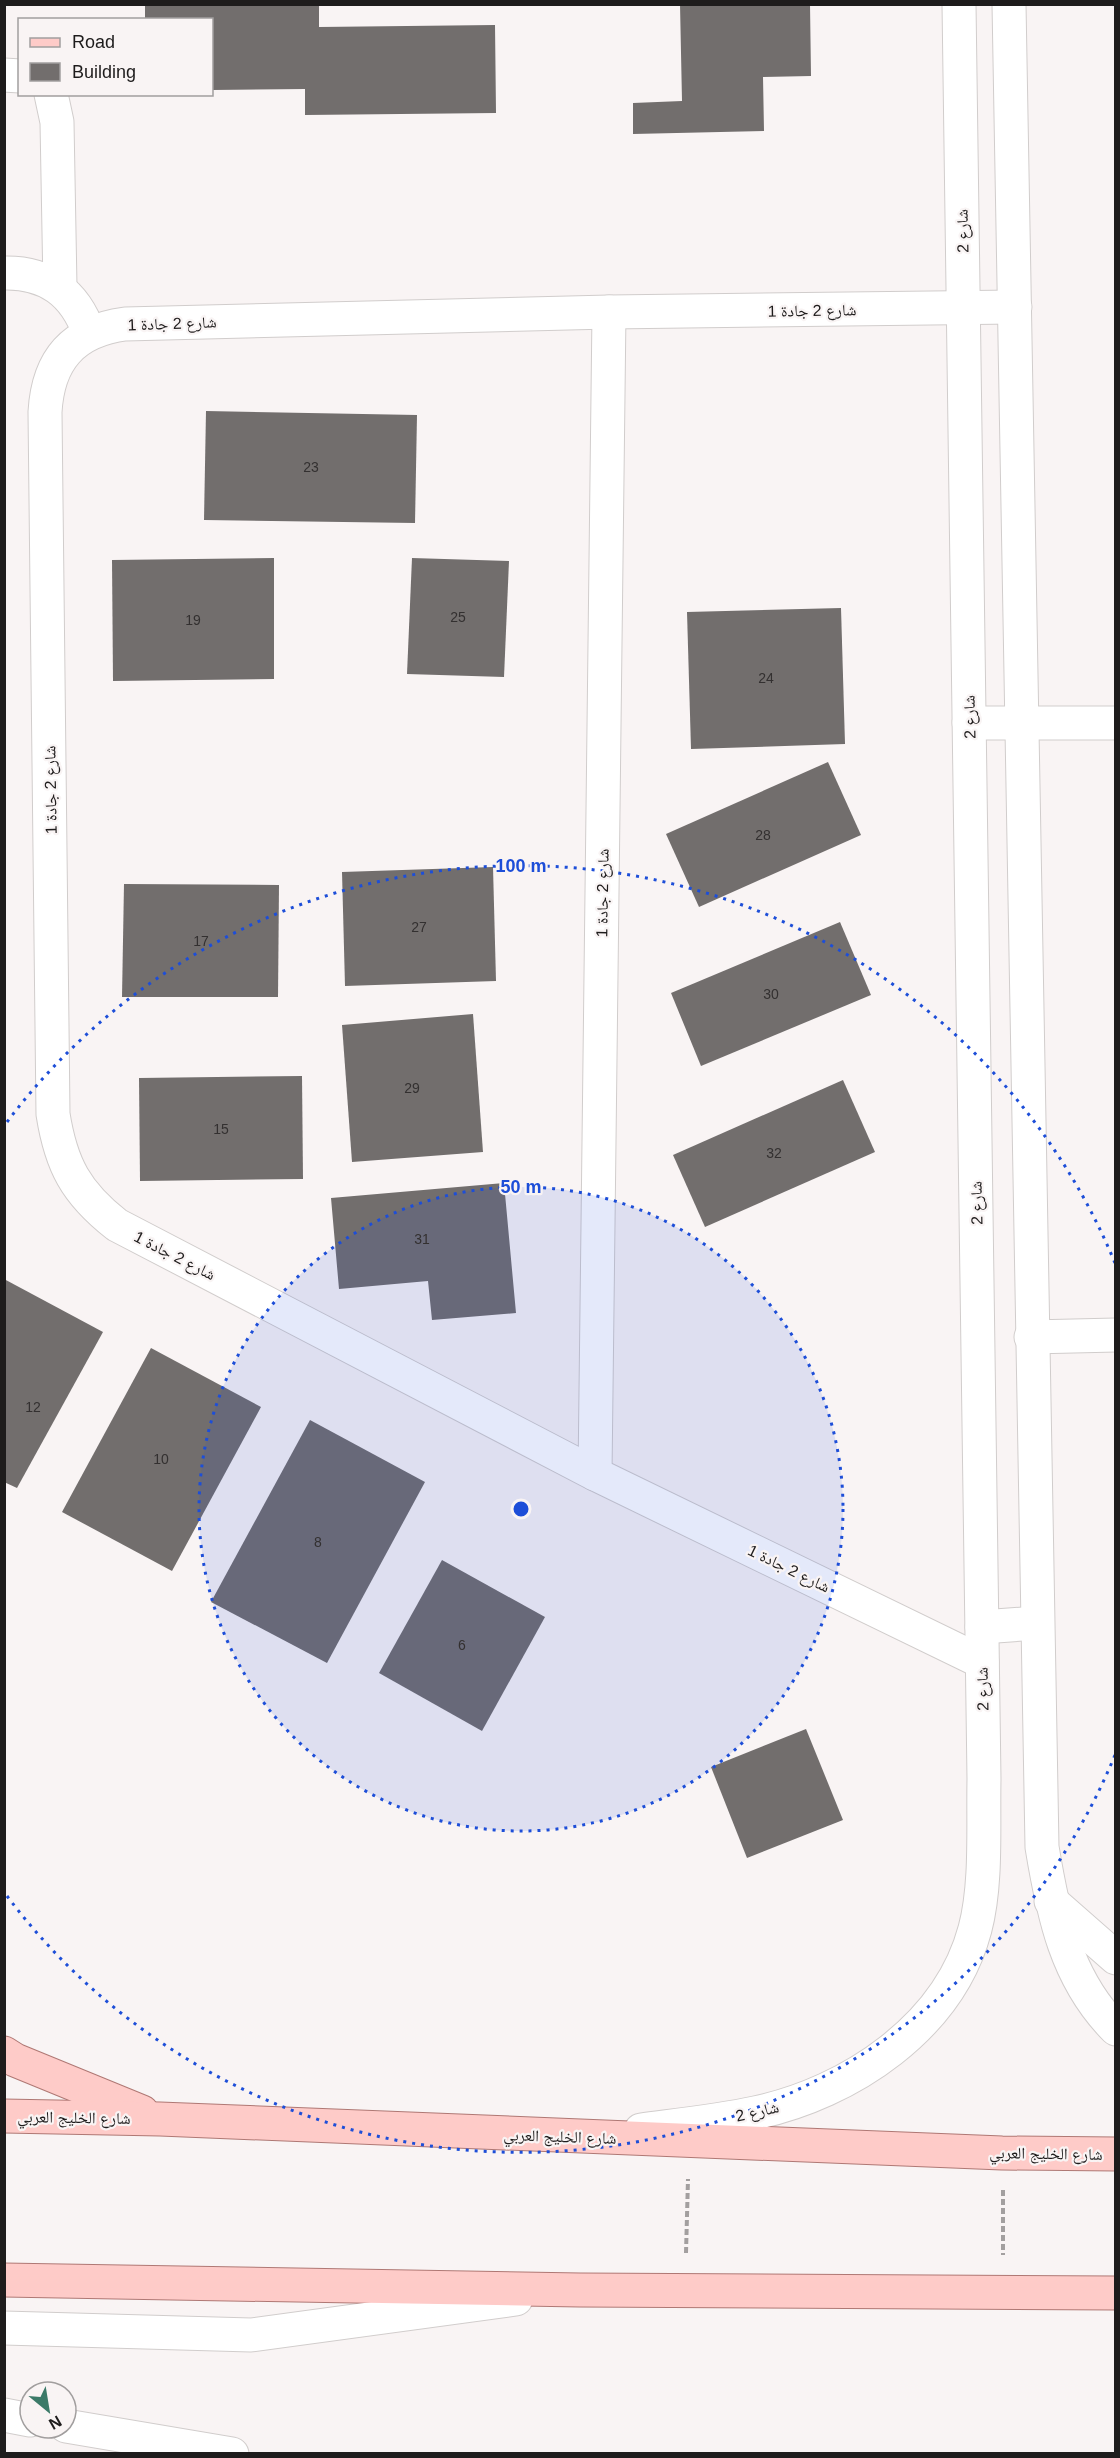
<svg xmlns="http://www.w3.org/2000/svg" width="1120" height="2458" font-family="Arial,'Noto Naskh Arabic',sans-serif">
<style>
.building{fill:#726e6d}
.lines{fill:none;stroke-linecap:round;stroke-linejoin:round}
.minor-casing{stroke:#d1cdcc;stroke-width:35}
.major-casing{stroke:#af7874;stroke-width:35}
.path{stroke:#a39f9f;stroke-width:4;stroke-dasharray:6 3;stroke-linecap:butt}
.minor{stroke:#fff;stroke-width:33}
.major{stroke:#fecbc8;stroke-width:33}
.ring{fill:none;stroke:#1d4ed8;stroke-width:3;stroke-dasharray:3 6}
.labels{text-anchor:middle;stroke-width:4.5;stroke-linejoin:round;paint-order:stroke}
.number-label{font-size:14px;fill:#333030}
.street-label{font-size:16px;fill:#1e1c1c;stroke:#f9f4f4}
.centre{fill:#1d4ed8;stroke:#f9f4f4;stroke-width:3}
.ring-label{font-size:18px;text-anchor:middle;font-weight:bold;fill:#1d4ed8;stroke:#f9f4f4;stroke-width:4.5;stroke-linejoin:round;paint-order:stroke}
</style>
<rect width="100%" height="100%" fill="#f9f4f4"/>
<!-- building -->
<g class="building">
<path d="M145,4H319V27L495,25L496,113L305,115V89L212,90V20H145Z"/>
<path d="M680,4H810L811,76L763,77L764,131L633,134V103L682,101Z"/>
<path d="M206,411L417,415L415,523L204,520Z"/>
<path d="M274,558V679L113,681L112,560Z"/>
<path d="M412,558L509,561L504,677L407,674Z"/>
<path d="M841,608L845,744L691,749L687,612Z"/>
<path d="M828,762L861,835L699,907L666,834Z"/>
<path d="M493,867L496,981L345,986L342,872Z"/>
<path d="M124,884L279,885L278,997H122Z"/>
<path d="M840,922L871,995L701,1066L671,993Z"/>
<path d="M473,1014L483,1152L352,1162L342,1025Z"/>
<path d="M302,1076L303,1179L140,1181L139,1078Z"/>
<path d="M843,1080L875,1152L705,1227L673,1155Z"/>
<path d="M504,1183L516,1313L432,1320L428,1281L339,1289L331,1198Z"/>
<path d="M4,1279L103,1332L17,1488L4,1482Z"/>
<path d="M151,1348L261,1407L172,1571L62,1512Z"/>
<path d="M310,1420L425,1482L327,1663L211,1602Z"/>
<path d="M442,1560L545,1617L482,1731L379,1673Z"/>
<path d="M806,1729L843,1820L747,1858L711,1767Z"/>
</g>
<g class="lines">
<!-- minor casing -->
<g class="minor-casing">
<g id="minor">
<path d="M1009,4L1042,1847C1053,1914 1066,1979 1116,2029"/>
<path d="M4,75L20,76"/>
<path d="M51,94L57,122L60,287"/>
<path d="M4,273C47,272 75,293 89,333"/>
<path d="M969,723H1116"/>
<path d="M1031,1337L1116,1335"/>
<path d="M595,1474L609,312"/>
<path d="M982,1627L1037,1623"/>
<path d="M982,1662L595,1474L117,1225C76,1193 61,1165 53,1114L45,412C48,360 73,331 125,324L609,312L1015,307"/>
<path d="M1051,1901L1116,1958"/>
<path d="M641,2130C679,2125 718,2121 755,2113C850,2093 949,2027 975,1929C987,1884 983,1826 984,1779L959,4"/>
<path d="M4,2328L251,2335L516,2299"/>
<path d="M4,2415L30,2420"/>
<path d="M66,2426L232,2454"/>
</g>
</g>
<!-- major casing -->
<g class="major-casing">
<g id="major">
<path d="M4,2053L15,2060L142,2112"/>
<path d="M4,2116L160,2119L1002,2153L1116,2154"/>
<path d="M4,2280L580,2290L1116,2293"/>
</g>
</g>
<!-- path -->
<g class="path">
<path d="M1003,2190V2255"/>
<path d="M686,2253L688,2179"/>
</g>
<!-- minor -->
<use href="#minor" class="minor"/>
<!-- major -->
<use href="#major" class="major"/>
</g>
<!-- distance rings -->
<circle cx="521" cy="1509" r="322" fill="#1d4ed8" fill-opacity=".12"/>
<g class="ring">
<circle cx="521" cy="1509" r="322"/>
<path d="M1115 1755A643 643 0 0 1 7 1896M7 1122A643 643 0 0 1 1115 1263"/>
</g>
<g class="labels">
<!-- number labels -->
<g class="number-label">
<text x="311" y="472">23</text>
<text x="458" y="622">25</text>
<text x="193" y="625">19</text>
<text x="766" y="683">24</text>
<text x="763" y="840">28</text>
<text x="419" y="932">27</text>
<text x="201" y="946">17</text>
<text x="771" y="999">30</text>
<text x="412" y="1093">29</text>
<text x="221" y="1134">15</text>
<text x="774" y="1158">32</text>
<text x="422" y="1244">31</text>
<text x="33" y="1412">12</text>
<text x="161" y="1464">10</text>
<text x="318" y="1547">8</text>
<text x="462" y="1650">6</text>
</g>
<!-- street labels -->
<g class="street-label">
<text transform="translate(962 231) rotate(-91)" y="6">شارع 2</text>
<text transform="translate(812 310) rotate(-1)" y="6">شارع 2 جادة 1</text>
<text transform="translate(172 323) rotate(-2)" y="6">شارع 2 جادة 1</text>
<text transform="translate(969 717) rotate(-91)" y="6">شارع 2</text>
<text transform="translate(50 790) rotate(-91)" y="6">شارع 2 جادة 1</text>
<text transform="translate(602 893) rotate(-89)" y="6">شارع 2 جادة 1</text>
<text transform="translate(976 1203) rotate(-91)" y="6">شارع 2</text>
<text transform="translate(175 1255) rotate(27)" y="6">شارع 2 جادة 1</text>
<text transform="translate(789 1568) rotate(26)" y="6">شارع 2 جادة 1</text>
<text transform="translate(982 1689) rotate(-91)" y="6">شارع 2</text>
<text transform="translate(757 2111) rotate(-13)" y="6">شارع 2</text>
<text transform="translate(74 2117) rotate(1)" y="6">شارع الخليج العربي</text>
<text transform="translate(560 2136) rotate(2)" y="6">شارع الخليج العربي</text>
<text transform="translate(1046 2153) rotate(1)" y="6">شارع الخليج العربي</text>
</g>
</g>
<circle cx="521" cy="1509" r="9" class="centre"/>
<g class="ring-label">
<text x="521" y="872">100 m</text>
<text x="521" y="1193">50 m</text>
</g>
<!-- border -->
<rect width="1120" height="2458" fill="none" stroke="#1e1c1c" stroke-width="12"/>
<!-- legend -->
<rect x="18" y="18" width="195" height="78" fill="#f9f4f4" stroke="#a19e9e" stroke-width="1.5"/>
<rect x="30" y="38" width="30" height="9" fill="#fecbc8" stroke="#a19e9e" stroke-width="1.5"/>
<text x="72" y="48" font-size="18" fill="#1e1c1c">Road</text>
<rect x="30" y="63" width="30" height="18" fill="#726e6d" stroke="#a19e9e" stroke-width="1.5"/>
<text x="72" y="78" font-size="18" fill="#1e1c1c">Building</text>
<!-- north arrow -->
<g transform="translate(48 2410) rotate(150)"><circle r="28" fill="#f9f4f4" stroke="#a19e9e" stroke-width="1.5"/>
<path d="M0-4.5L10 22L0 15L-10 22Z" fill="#3b7a68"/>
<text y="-9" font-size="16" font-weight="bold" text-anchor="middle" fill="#1e1c1c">N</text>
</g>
</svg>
